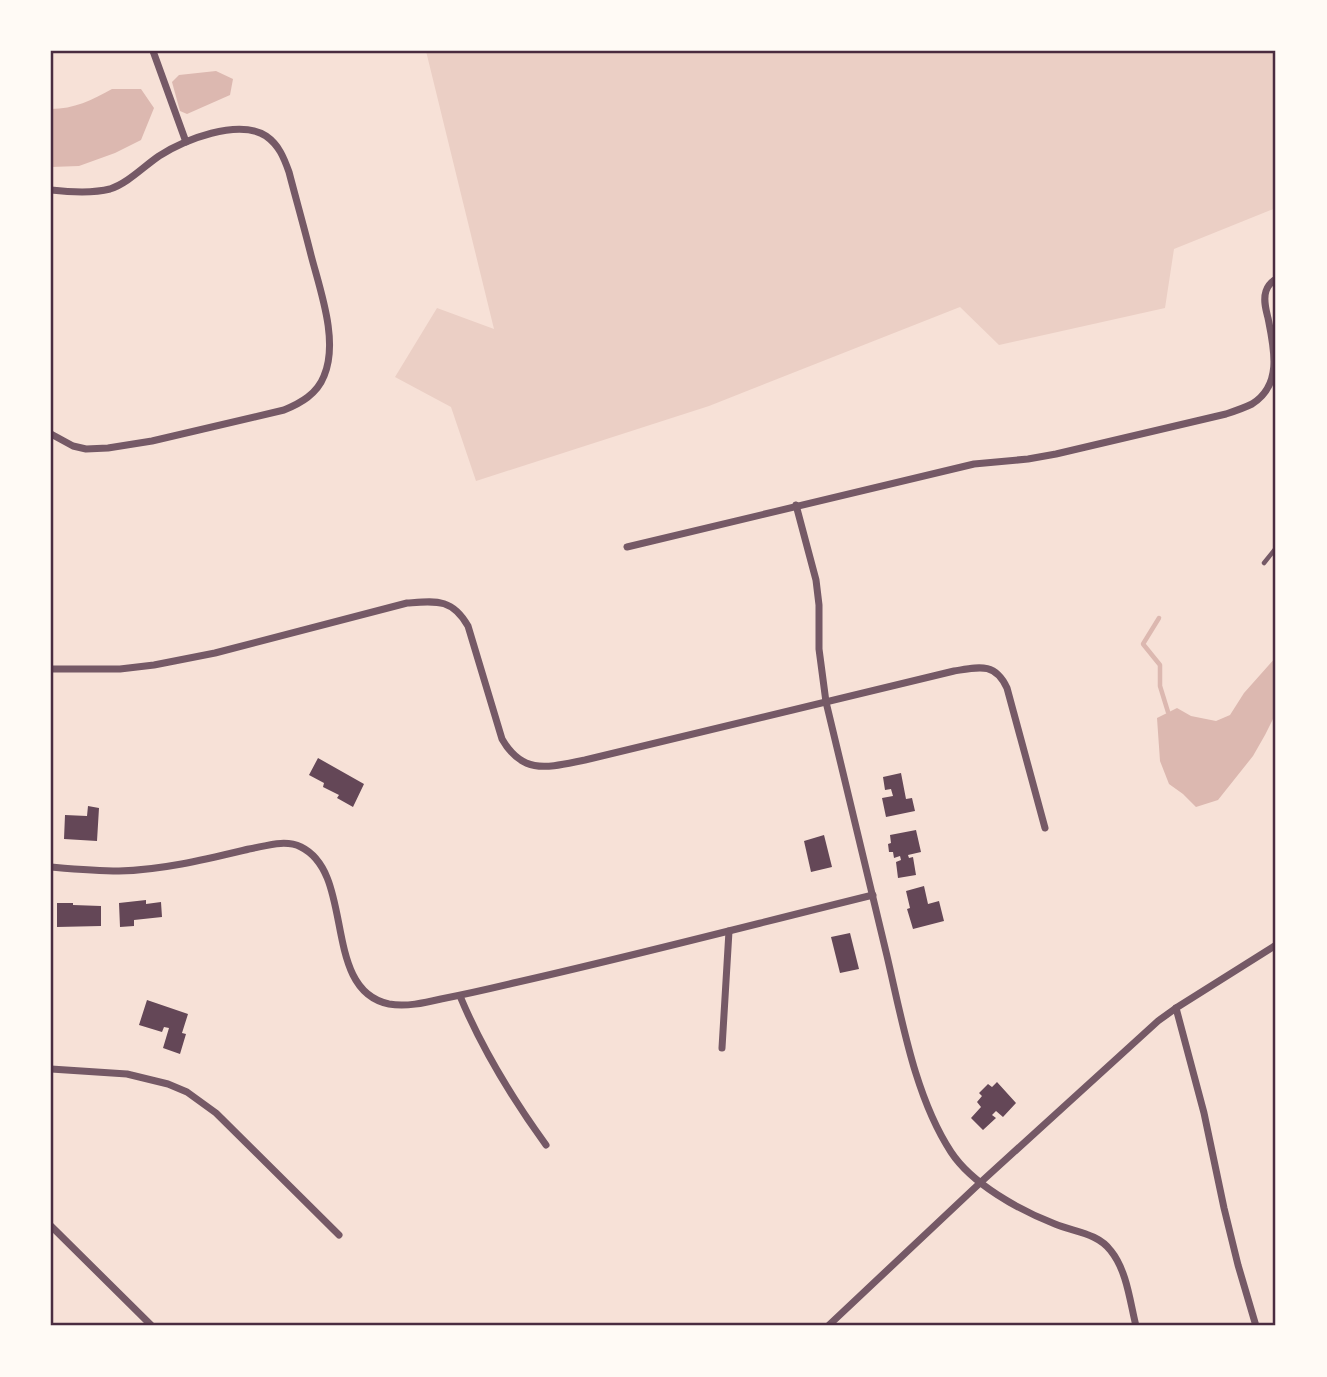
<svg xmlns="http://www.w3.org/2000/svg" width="1327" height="1377" font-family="'Sofia Sans Condensed',sans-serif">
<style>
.green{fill:#ebcfc5}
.water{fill:#dcb8b0}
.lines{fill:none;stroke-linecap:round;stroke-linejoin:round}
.stream{stroke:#dcb8b0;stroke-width:4.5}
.building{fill:#644757}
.service{stroke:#755966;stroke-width:4.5}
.minor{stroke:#755966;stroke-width:7}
.neatline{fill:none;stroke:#4a2c40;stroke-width:2.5}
</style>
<rect width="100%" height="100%" fill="#f7e1d7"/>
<!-- green -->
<path class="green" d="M426,51H1276V208L1174,249L1165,308L999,345L960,307L709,406L476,481L451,407L395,377L437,308L494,329Z"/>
<!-- water -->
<g class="water">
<path d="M216,71L233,79L230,95L187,114L180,111L172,82L179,75Z"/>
<path d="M112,89H141L154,108L141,140L115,153L79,166L51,167V109C74,109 92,100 112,89Z"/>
<path d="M1276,657V713L1265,735L1253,756L1218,800L1196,807L1183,794L1169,784L1160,761L1157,718L1177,708L1191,716L1216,721L1230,715L1244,693Z"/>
</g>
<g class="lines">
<!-- stream -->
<path class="stream" d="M1159,618L1143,644L1160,665V686L1168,712"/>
</g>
<!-- building -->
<g class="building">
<path d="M318,758L364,784L353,807L337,798L339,795L323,787L324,783L309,775Z"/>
<path d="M901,773L906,799L912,798L915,811L886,817L882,798L893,796L891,789L885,790L883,777Z"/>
<path d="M88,806L99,808L97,841L64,839L65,815L87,816Z"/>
<path d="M916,830L921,852L908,855L909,858L913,857L916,875L898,878L896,862L901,860L900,856L894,858L893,852H889L888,844L891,843L890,835Z"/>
<path d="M824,835L832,867L811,872L804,841Z"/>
<path d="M924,886L928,904L939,901L944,921L913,929L907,909L910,908L906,891Z"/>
<path d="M146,900V904L161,902L162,917L134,920V926L120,927L119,903Z"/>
<path d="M57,903H73V905L101,906V926L57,927Z"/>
<path d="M850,933L859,969L840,973L831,937Z"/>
<path d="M147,1000L188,1014L182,1033L186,1034L180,1054L163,1048L169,1028L164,1027L162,1032L139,1025Z"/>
<path d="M997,1082L1016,1103L1003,1117L996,1111L992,1115L996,1118L983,1130L971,1118L981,1107L977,1102L982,1096L979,1093L988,1084L992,1087Z"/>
</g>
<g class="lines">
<!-- service -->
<path class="service" d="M1264,563L1276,548"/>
<!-- minor -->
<g class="minor">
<path d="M153,51L186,142"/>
<path d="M51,190C69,192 91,194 110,189C128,183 143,167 159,156C184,140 238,118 266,136C279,145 284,158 289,172C296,199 304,227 311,255C320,290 339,341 324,376C317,394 301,403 284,410L152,441L108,448L86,449L73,446L51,434"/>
<path d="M796,505L816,580L819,605V649L826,702C846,787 867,871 887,956C902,1020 915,1097 951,1152C972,1184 1019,1210 1055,1224C1074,1232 1098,1233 1111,1251C1127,1271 1130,1302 1136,1326"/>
<path d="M627,547L974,464L1028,459L1056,454L1226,414C1235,411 1244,408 1252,404C1283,385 1274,348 1268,318C1266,310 1263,300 1266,291C1268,285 1271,282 1276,279"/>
<path d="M51,669H120L154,665L215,653L407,603C436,601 452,598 468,626L502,739C523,776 549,767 585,760L954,671C979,667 995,662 1007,688L1045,828"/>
<path d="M51,867C74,869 96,871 119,871C163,870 207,859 249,849C266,846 285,839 301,847C356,874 321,990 389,1004C406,1007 424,1003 441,999C467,994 493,988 518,982C637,955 755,924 873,895"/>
<path d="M460,996C482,1049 512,1098 546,1145"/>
<path d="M1176,1008L1204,1113L1224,1208L1238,1265L1256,1326"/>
<path d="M722,1048L729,931"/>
<path d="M51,1069L127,1074L168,1084L187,1092L216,1113L339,1235"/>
<path d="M51,1226L152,1326"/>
<path d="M828,1326L981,1182L1158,1021L1176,1008L1276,945"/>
</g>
</g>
<!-- border -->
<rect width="1327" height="1377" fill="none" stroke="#fffaf5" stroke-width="105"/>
<rect x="52" y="52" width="1222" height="1272" class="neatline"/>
</svg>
